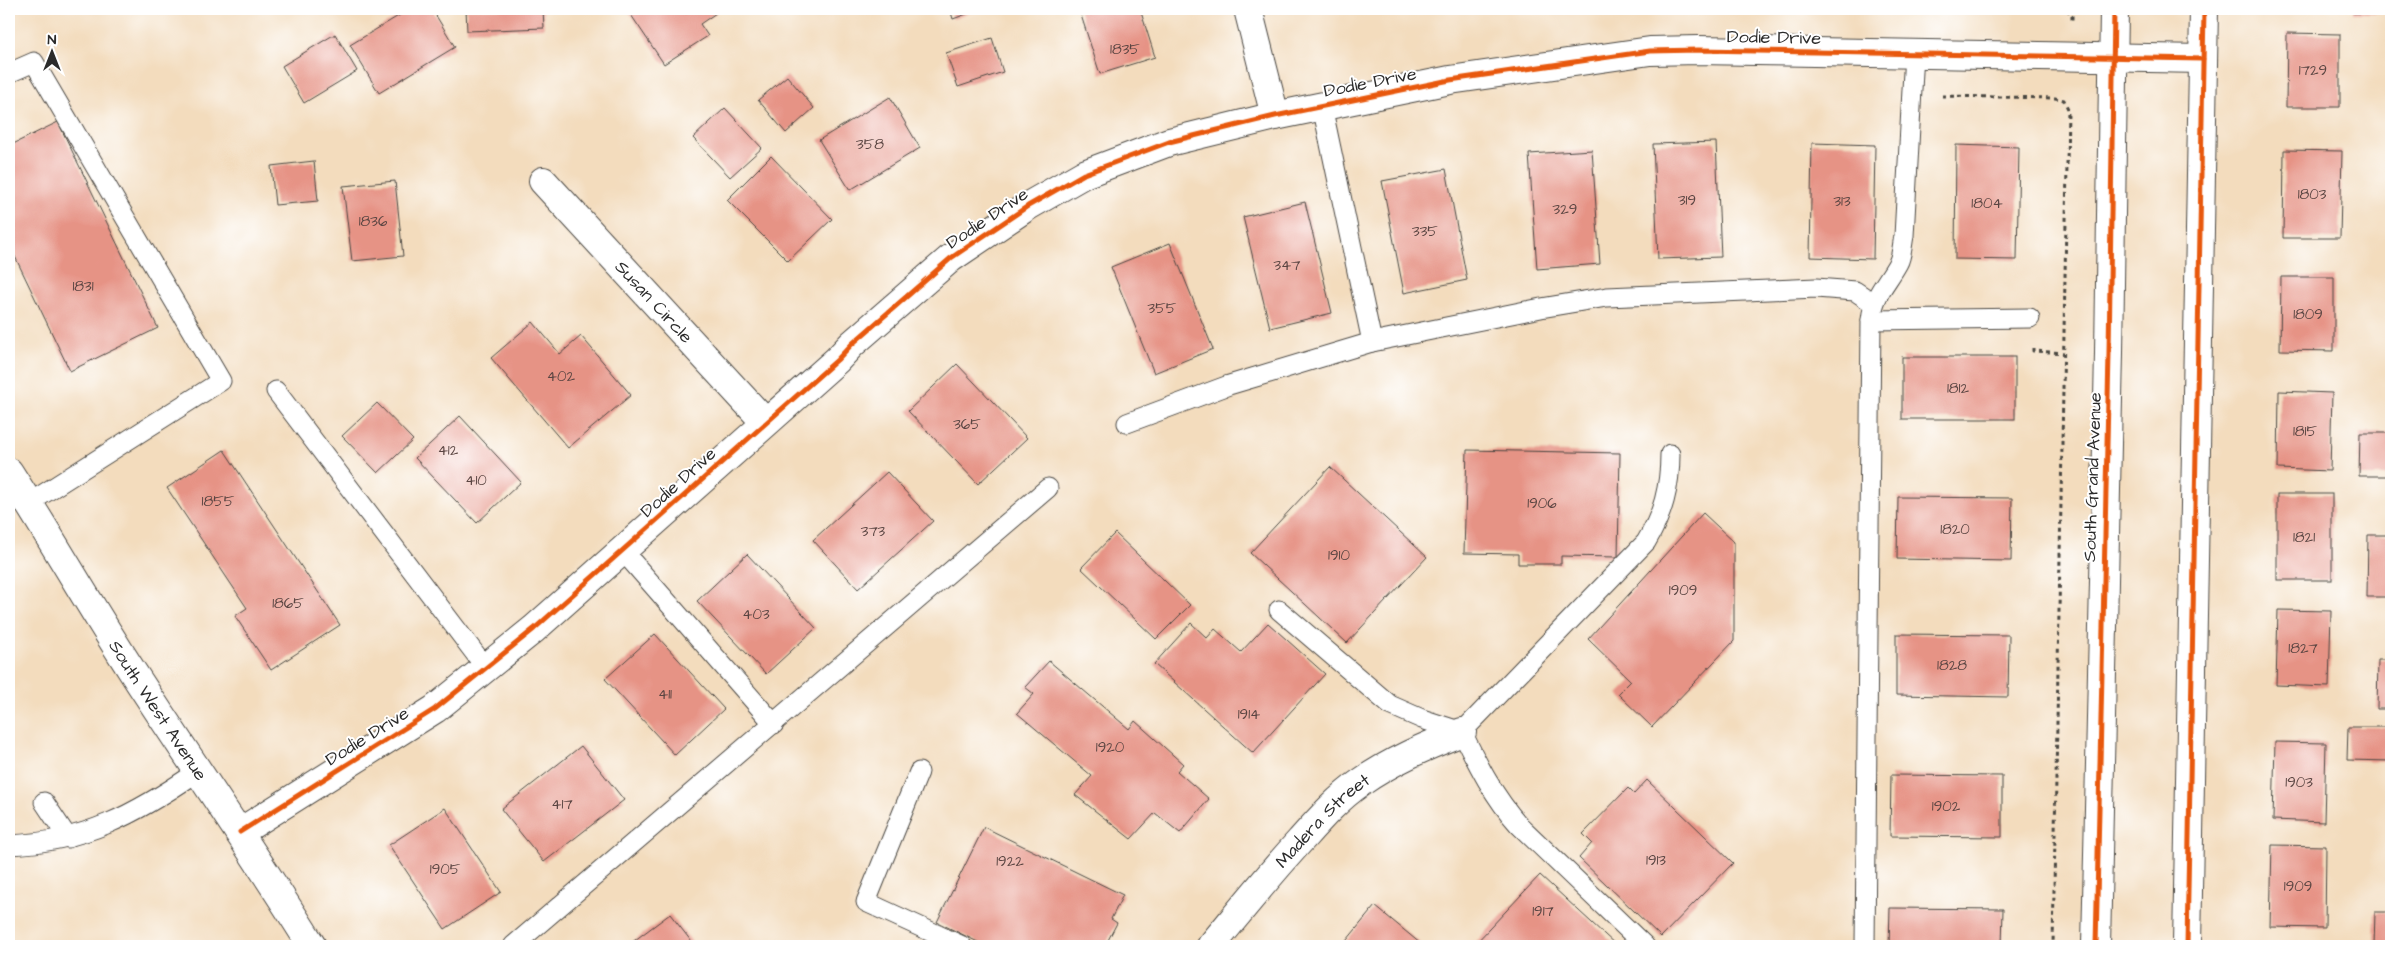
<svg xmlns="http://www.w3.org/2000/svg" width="2400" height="955" font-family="'Architects Daughter',sans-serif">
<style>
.building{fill:#e69385}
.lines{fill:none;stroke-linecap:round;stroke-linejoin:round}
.lane-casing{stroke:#494641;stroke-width:21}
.street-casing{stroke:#494641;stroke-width:30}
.secondary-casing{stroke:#494641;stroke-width:30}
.path{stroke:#494641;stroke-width:3;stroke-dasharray:4 4;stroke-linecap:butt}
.lane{stroke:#fff;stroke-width:19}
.street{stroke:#fff;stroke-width:28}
.secondary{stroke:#fff;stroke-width:28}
.cycleway-casing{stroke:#fff;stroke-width:8}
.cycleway{stroke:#e8590c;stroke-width:5}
.labels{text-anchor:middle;stroke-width:4;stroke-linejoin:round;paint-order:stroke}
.number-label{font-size:15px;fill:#5a4542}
.street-label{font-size:18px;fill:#2b2b2b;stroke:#fff}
</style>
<rect width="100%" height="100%" fill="#fff"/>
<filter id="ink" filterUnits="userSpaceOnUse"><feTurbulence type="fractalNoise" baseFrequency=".02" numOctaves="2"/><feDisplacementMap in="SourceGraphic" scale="10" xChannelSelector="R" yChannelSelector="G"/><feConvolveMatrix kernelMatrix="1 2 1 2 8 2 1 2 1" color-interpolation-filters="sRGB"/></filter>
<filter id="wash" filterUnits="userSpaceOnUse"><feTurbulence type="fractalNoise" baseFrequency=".0096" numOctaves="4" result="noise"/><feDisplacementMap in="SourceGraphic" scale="20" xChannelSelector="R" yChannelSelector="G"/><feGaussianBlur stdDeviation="1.12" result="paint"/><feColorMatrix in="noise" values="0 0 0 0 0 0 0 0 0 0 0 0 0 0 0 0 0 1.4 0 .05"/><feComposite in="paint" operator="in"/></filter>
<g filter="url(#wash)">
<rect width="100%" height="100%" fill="#f3dcbd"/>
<g id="blocks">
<!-- building -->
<g class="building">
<path d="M410,9H432L455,47L379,93L350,45Z"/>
<path d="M466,9H543L544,28L467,31Z"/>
<path d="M627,9H713L716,13L700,24L708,36L664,64Z"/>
<path d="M950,9H980L953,19Z"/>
<path d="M1079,9H1140L1155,57L1100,74Z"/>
<rect x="2353" y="9" width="38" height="4"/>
<path d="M2287,33L2340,34V107H2286Z"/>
<path d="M335,34L357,71L304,103L282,66Z"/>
<path d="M992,38L1003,72L958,87L946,53Z"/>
<path d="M787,76L814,108L786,133L758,100Z"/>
<path d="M890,97L920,148L850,190L819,140Z"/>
<path d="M725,108L762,148L730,177L693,138Z"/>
<path d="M58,122L158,328L70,371L9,244V146Z"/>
<path d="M1716,142L1721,257L1658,259L1653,144Z"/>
<path d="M1812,143L1875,145L1873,259L1810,257Z"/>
<path d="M1956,145L2019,147L2017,260L1955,259Z"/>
<path d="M1592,150L1600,264L1537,269L1529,154Z"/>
<path d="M2284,150L2342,151L2340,238H2283Z"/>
<path d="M771,156L832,219L788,261L727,200Z"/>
<path d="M314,161L318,201L275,205L271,166Z"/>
<path d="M1446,169L1467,280L1404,293L1382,181Z"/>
<path d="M395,181L403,256L352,261L343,186Z"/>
<path d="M1305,202L1332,313L1270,328L1243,217Z"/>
<path d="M1170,243L1213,349L1154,373L1111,267Z"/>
<path d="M2281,277H2334V351L2280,350Z"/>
<path d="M533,322L560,354L581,336L631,395L568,448L491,358Z"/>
<rect x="1902" y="357" width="113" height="62"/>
<path d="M957,364L1027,438L978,484L908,411Z"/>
<path d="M2279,391L2332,393L2330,471L2278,469Z"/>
<path d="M377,403L413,440L378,473L342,436Z"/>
<path d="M460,416L521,482L477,523L415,458Z"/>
<path d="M2360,433H2391V476H2359Z"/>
<path d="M224,450L340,625L271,670L235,616L247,608L167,488Z"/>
<path d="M1467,450L1620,453L1618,557L1561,556V564H1518V554L1464,553Z"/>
<path d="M1330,467L1427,557L1347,643L1250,553Z"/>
<path d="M887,472L933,521L858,589L813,540Z"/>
<rect x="2277" y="494" width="55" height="86"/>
<path d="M1898,497L2012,498L2011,561L1897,559Z"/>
<path d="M1703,513L1734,542V641L1652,727L1618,694L1631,681L1588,639Z"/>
<path d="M1115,533L1190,605L1156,639L1081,568Z"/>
<path d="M2368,535H2391V597H2367Z"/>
<path d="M747,554L816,628L766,674L697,601Z"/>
<path d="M2278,610L2331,611L2329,687L2276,685Z"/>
<path d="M1191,623L1207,638L1215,629L1241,652L1268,623L1325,674L1253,753L1154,664Z"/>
<path d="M655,634L724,709L675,755L605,679Z"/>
<path d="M1896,634L2009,635L2008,697L1896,695Z"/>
<path d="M2378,660H2391V709H2377Z"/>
<path d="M1049,661L1129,729L1135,721L1183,764L1177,771L1209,799L1180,833L1155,813L1131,839L1075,795L1092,776L1017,713L1034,694L1025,687Z"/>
<path d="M2348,727H2391V761L2347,760Z"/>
<path d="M2275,742L2326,743L2324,822L2273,820Z"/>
<path d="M581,746L624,800L544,862L501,809Z"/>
<path d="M1891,775L2002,776V837L1890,836Z"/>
<path d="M1647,780L1733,863L1661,937L1579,858L1592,843L1583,834L1628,788L1634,794Z"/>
<path d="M445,808L501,892L445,929L389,845Z"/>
<path d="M984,827L1123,895L1111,919L1117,923L1105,946H986L937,922Z"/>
<path d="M2272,845L2326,846L2325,928L2270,927Z"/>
<path d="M1540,875L1617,946H1473Z"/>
<path d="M1375,906L1421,944L1419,946H1342Z"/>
<path d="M1890,908L2003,909L2002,946H1889Z"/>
<path d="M2375,912H2391V946H2374Z"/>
<path d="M670,914L695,946H627Z"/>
</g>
</g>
</g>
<g filter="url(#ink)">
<use href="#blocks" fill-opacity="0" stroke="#494641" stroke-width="1"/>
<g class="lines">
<!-- lane casing -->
<g class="lane-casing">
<g id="lane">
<path d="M9,73L34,62L221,381L29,503"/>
<path d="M1322,106L1372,342"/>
<path d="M1871,320L2030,318"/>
<path d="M276,391L486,668"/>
<path d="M1127,423L1229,385L1372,342L1541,308L1607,297L1816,288L1855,291L1873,303"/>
<path d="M622,550L774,724"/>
<path d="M1279,610L1390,705L1422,719L1462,732C1478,765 1494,797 1519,825L1645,946"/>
<path d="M1462,732L1646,542C1663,514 1670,487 1670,454"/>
<path d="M919,772L866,902L962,946"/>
<path d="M44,802L68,838"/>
<path d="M9,845C85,842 136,814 197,772"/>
<path d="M513,946L1048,488"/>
<path d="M1865,946L1871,320C1874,293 1886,285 1898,263C1902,256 1902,245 1904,236L1914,53"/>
</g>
</g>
<!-- street casing -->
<g class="street-casing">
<g id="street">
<path d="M1248,9L1275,116"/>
<path id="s1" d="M543,181L765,422"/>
<path d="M240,832L435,709L534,629L837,360L852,344L951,258L1028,206L1084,174L1169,142L1275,116L1450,80L1650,51L1698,50L2203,59"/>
<path id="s2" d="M1211,946C1240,911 1269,875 1300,841C1318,821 1337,799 1360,783C1391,761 1426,746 1462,732"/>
<path d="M2096,946L2109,353L2114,9"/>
<path d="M2187,946L2204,9"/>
</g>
</g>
<!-- secondary casing -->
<g class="secondary-casing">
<g id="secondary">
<path id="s3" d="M9,472C52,539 91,608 134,674C193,765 255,854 312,946"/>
</g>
</g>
<!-- path -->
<g class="path">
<path d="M2067,9L2072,16V22"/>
<path d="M1942,96L2055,98L2064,100L2068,109L2053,946"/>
<path d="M2033,348V351L2064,353"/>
</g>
<!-- lane -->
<use href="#lane" class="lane"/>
<!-- street -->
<use href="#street" class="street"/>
<!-- secondary -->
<use href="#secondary" class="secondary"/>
<!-- cycleway casing -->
<g class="cycleway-casing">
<g id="cycleway">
<path d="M240,832L435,709L534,629L837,360L852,344L951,258L1028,206L1084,174L1169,142L1275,116L1450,80L1650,51L1698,50L2203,59"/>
<path d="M2096,946L2109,353L2114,9"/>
<path d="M2187,946L2204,9"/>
</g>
</g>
<!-- cycleway -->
<use href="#cycleway" class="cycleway"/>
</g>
</g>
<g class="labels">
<!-- number labels -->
<g class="number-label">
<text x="1125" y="54">1835</text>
<text x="2313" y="75">1729</text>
<text x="870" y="149">358</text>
<text x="2312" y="199">1803</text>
<text x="1687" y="205">319</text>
<text x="1842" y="206">313</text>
<text x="1987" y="208">1804</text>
<text x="1565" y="214">329</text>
<text x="373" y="226">1836</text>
<text x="1425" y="236">335</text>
<text x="1287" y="270">347</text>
<text x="83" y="291">1831</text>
<text x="1162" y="313">355</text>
<text x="2308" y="319">1809</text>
<text x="561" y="381">402</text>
<text x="1958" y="393">1812</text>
<text x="967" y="429">365</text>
<text x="2305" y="436">1815</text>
<text x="448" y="455">412</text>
<text x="476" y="485">410</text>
<text x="218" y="506">1855</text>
<text x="1542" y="508">1906</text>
<text x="1955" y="534">1820</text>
<text x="873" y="536">373</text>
<text x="2304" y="542">1821</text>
<text x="1339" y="560">1910</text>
<text x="1683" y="595">1909</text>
<text x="288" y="608">1865</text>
<text x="756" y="619">403</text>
<text x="2303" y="653">1827</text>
<text x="1952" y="670">1828</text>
<text x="665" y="699">411</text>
<text x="1249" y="719">1914</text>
<text x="1110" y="752">1920</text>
<text x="2299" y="787">1903</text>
<text x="562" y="809">417</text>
<text x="1946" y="811">1902</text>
<text x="1656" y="865">1913</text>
<text x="1010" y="866">1922</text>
<text x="445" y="874">1905</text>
<text x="2298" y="891">1909</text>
<text x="1543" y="916">1917</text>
</g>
<!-- street labels -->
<g class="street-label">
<text transform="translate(1774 37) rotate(1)" y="6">Dodie Drive</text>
<text transform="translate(1370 82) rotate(-11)" y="6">Dodie Drive</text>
<text transform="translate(987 218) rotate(-34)" y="6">Dodie Drive</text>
<text dy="6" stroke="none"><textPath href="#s1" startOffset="164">Susan Circle</textPath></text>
<text transform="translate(2092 477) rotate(-88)" y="6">South Grand Avenue</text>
<text transform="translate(678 482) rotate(-42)" y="6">Dodie Drive</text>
<text dy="6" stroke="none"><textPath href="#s3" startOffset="281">South West Avenue</textPath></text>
<text transform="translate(367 736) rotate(-32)" y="6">Dodie Drive</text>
<text dy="6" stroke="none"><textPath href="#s2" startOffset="168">Madera Street</textPath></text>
</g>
</g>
<!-- margin -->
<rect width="2400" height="955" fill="none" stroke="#fff" stroke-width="30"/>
<!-- north arrow -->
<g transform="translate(52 52)" stroke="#ffffff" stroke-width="4" paint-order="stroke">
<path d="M0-4L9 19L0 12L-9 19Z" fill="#2b2b2b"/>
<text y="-8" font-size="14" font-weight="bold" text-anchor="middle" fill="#2b2b2b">N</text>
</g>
</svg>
